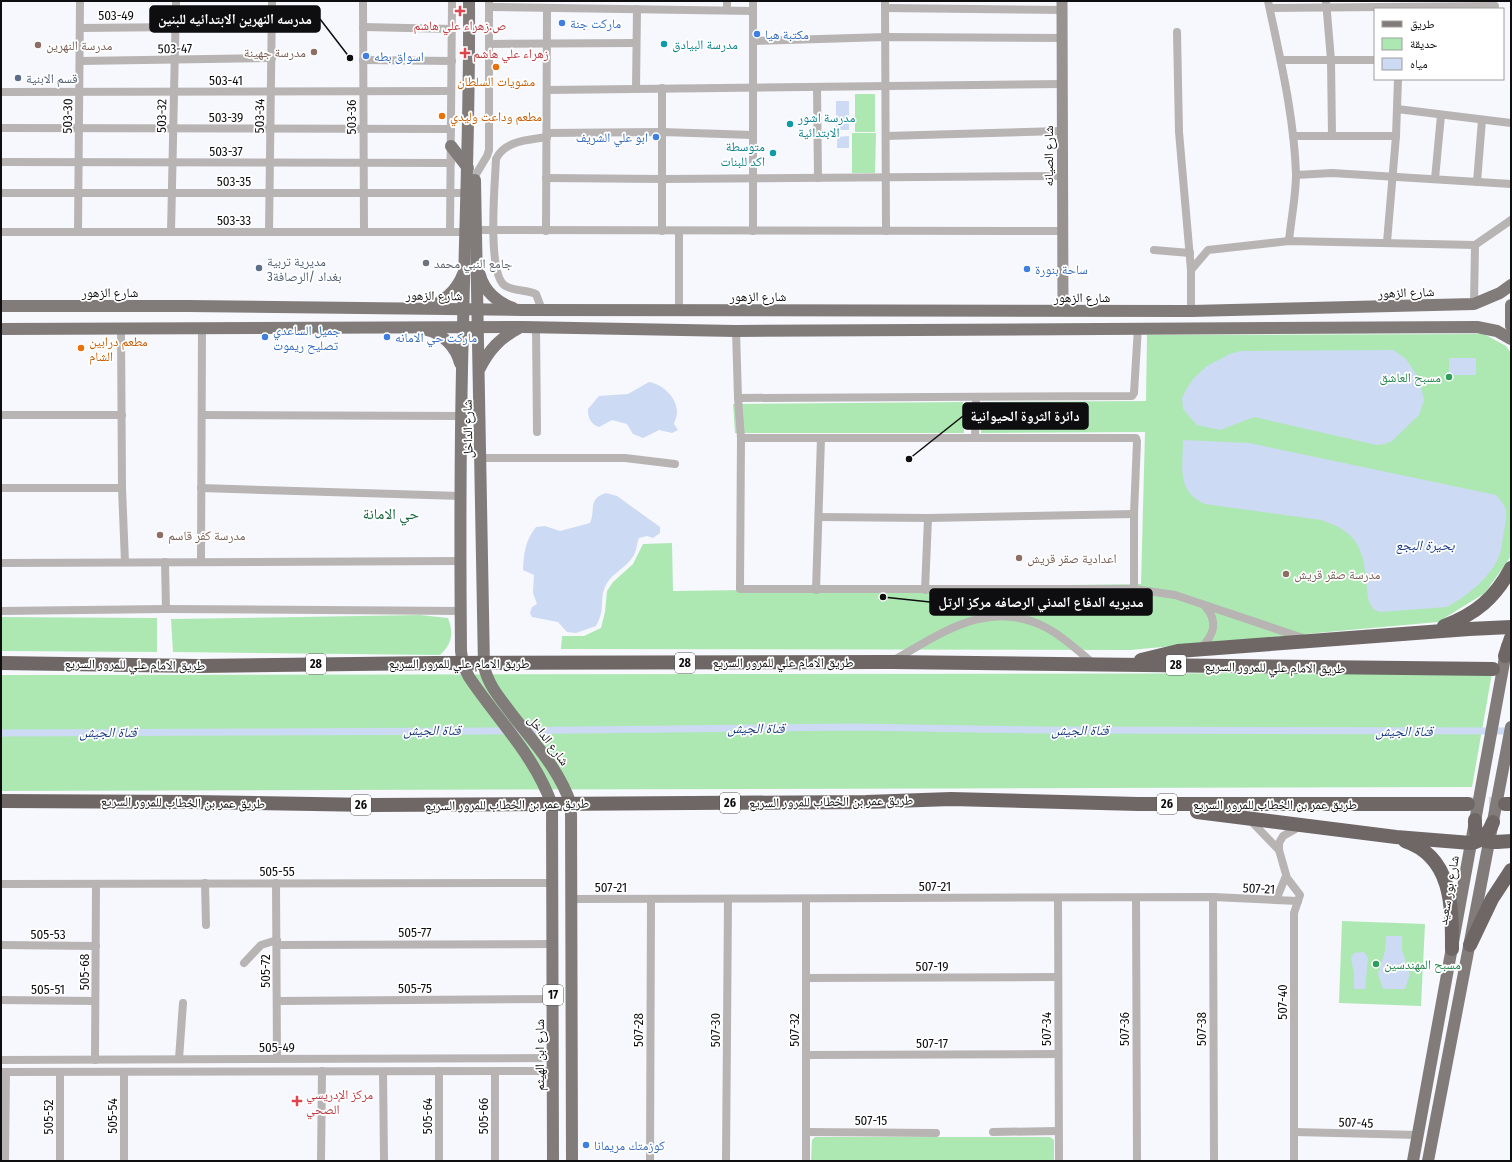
<svg xmlns="http://www.w3.org/2000/svg" width="1512" height="1162" font-family="'Fira Sans Condensed','Noto Naskh Arabic',sans-serif">
<style>
.green{fill:#ade8b3}
.water{fill:#ccdaf3}
.lines{fill:none;stroke-linecap:round;stroke-linejoin:round}
.canal{stroke:#ccdaf3;stroke-width:7}
.highway-tunnel{stroke:#d4d4da;stroke-width:14;stroke-dasharray:14 7;stroke-linecap:butt}
.street{stroke:#b7b4b3;stroke-width:8}
.secondary{stroke:#989391;stroke-width:11}
.primary{stroke:#817c7a;stroke-width:12}
.highway{stroke:#6e6765;stroke-width:14}
.health-dot{fill:#e0444e;stroke:#fff;stroke-width:1.5}
.shop-dot{fill:#3f7fe0;stroke:#fff;stroke-width:1.5}
.culture-dot{fill:#0f9aa8;stroke:#fff;stroke-width:1.5}
.education-dot{fill:#8d6e63;stroke:#fff;stroke-width:1.5}
.food-dot{fill:#e8710a;stroke:#fff;stroke-width:1.5}
.service-dot{fill:#5c6f8a;stroke:#fff;stroke-width:1.5}
.worship-dot{fill:#6b7280;stroke:#fff;stroke-width:1.5}
.leisure-dot{fill:#2e9e5b;stroke:#fff;stroke-width:1.5}
.labels{text-anchor:middle;stroke-width:3.5;stroke-linejoin:round;paint-order:stroke}
.shield{fill:#fff;stroke:#565658;stroke-width:1}
.shield-label{font-size:12px;font-weight:bold;fill:#0e0e10}
.street-label{font-size:13px;fill:#0e0e10;stroke:#fff}
.shop-label{font-size:13px;fill:#366cbe;stroke:#fff;text-anchor:start}
.health-label{font-size:13px;fill:#be3a42;stroke:#fff;text-anchor:start}
.culture-label{font-size:13px;fill:#0d838f;stroke:#fff;text-anchor:start}
.education-label{font-size:13px;fill:#785e54;stroke:#fff;text-anchor:start}
.service-label{font-size:13px;fill:#4e5e75;stroke:#fff;text-anchor:start}
.food-label{font-size:13px;fill:#c56008;stroke:#fff;text-anchor:start}
.worship-label{font-size:13px;fill:#5b616d;stroke:#fff;text-anchor:start}
.leisure-label{font-size:13px;fill:#27864d;stroke:#fff;text-anchor:end}
.water-label{font-size:14px;font-style:italic;fill:#163980;stroke:#fff}
.quarter-label{font-size:15px;fill:#14653c;stroke:#fff}
.leader{fill:none;stroke:#0e0e10;stroke-width:1.5}
.callout-dot{fill:#0e0e10;stroke:#fff;stroke-width:1.5}
.callout{fill:#0e0e10;stroke:#0e0e10;stroke-width:1.5}
.callout-label{font-size:14px;text-anchor:middle;font-weight:bold;fill:#fff}
</style>
<rect width="100%" height="100%" fill="#f7f7fe"/>
<!-- green -->
<g class="green">
<rect x="855" y="94" width="20" height="38"/>
<path d="M852,133H876L875,173H852Z"/>
<path d="M1484,334L1506,346L1511,353V556L1485,593L1438,622L1130,650L561,649L562,636H584L601,628L605,612L607,591L613,582L633,564L643,544L672,543L673,591L1141,584L1145,432L981,433L983,402L1146,401L1147,335Z"/>
<path d="M963,402L964,433H735L733,404Z"/>
<path d="M420,615L448,618C454,633 452,644 440,655L173,652L171,619Z"/>
<path d="M1,617L157,618V652L1,651Z"/>
<path d="M1492,673L1472,787L1,791V675Z"/>
<path d="M1342,921L1425,924L1421,1006L1339,1003Z"/>
<path d="M815,1137H1050L1054,1140V1161H811L812,1140Z"/>
</g>
<!-- water -->
<g class="water">
<rect x="836" y="101" width="13" height="29"/>
<path d="M849,136V148H837V137Z"/>
<path d="M1393,350L1406,359L1419,379L1424,400L1419,415L1392,441L1385,444L1377,445L1254,417L1220,430L1197,425L1183,409L1182,398L1187,388L1194,378L1207,366L1230,354L1240,351Z"/>
<rect x="1449" y="358" width="27" height="17"/>
<path d="M649,382C662,384 677,397 677,412C677,416 675,420 674,424L678,430L672,433L659,430L643,438L633,434L627,424L612,420L599,427C590,424 588,417 588,409L599,396L628,394Z"/>
<path d="M1183,440L1249,443L1496,495C1509,509 1507,514 1504,531C1502,540 1502,551 1498,559C1489,578 1466,597 1447,607L1380,612L1373,609L1369,602C1363,560 1368,535 1321,520L1205,504C1176,491 1183,467 1183,440Z"/>
<path d="M606,493L617,496L660,527V533L653,538L647,536L639,538C636,545 637,552 632,558C625,569 610,574 605,587C599,601 606,608 596,626L576,633L567,632L558,622L532,617L530,613L532,607L537,604L533,593L534,575L523,570C524,553 525,541 536,527L545,526L560,531L590,523C596,510 587,499 606,493Z"/>
<path d="M1386,936H1402V950L1410,974L1405,989H1383L1378,974L1385,951Z"/>
<path d="M1364,952L1368,958L1365,989H1354V974L1351,958L1354,953Z"/>
</g>
<g class="lines">
<!-- canal -->
<path class="canal" d="M1,733L486,731L855,727L1040,730L1511,731"/>
<!-- highway-tunnel -->
<path class="highway-tunnel" d="M1468,804H1505"/>
<!-- street -->
<g class="street">
<path d="M363,1L364,232"/>
<path d="M885,1L886,231"/>
<path d="M1268,1C1280,58 1294,115 1296,174C1296,196 1291,219 1289,241"/>
<path d="M1326,1L1331,60L1332,136"/>
<path d="M489,7L753,11"/>
<path d="M885,8L1063,10"/>
<path d="M1270,8L1495,6"/>
<path d="M727,10V1"/>
<path d="M363,27L452,29"/>
<path d="M80,28L272,26"/>
<path d="M1177,32L1179,132L1191,270V311"/>
<path d="M753,41L886,37L1063,38"/>
<path d="M489,44L636,43"/>
<path d="M363,60L452,61"/>
<path d="M1282,60H1375"/>
<path d="M80,61L272,58"/>
<path d="M817,87L818,178"/>
<path d="M636,89L637,9"/>
<path d="M547,90L1063,84"/>
<path d="M1,92L451,91"/>
<path d="M1397,109L1511,123"/>
<path d="M1,128L451,129"/>
<path d="M547,133L662,132L753,135"/>
<path d="M886,136L1061,131"/>
<path d="M1293,136H1396"/>
<path d="M1,162L451,163"/>
<path d="M1296,175L1332,173L1511,184"/>
<path d="M475,176L487,156L489,150V1"/>
<path d="M546,178L663,179L1061,176"/>
<path d="M1435,179L1441,115"/>
<path d="M1477,182L1482,120"/>
<path d="M1,193H467"/>
<path d="M477,230L1063,231"/>
<path d="M546,231L547,8"/>
<path d="M662,231V88"/>
<path d="M753,231V1"/>
<path d="M1,232H466"/>
<path d="M78,232L80,1"/>
<path d="M171,232L176,1"/>
<path d="M269,232L272,1"/>
<path d="M450,232L452,1"/>
<path d="M1387,242L1396,136L1398,79"/>
<path d="M1154,250L1190,253"/>
<path d="M1191,270L1208,250L1289,241L1475,245L1511,220"/>
<path d="M1474,304L1475,245"/>
<path d="M542,310L536,294C526,289 513,292 504,285C487,270 495,183 496,159C505,140 529,140 547,137"/>
<path d="M679,310V231"/>
<path d="M536,327L537,432"/>
<path d="M121,329L122,488L125,562"/>
<path d="M736,331L738,398L741,438L740,589H1134L1175,595L1303,638"/>
<path d="M738,398L1132,396L1134,393L1138,327"/>
<path d="M1,415H122"/>
<path d="M202,415L462,416"/>
<path d="M741,438H1136L1137,441L1134,514V589"/>
<path d="M975,438L976,397"/>
<path d="M481,458H625L675,464"/>
<path d="M1,488H122"/>
<path d="M201,488L461,496"/>
<path d="M819,517L928,518L1134,514"/>
<path d="M201,561L202,329"/>
<path d="M165,562L166,609"/>
<path d="M1,563L461,561"/>
<path d="M816,590L821,438"/>
<path d="M925,590L928,518"/>
<path d="M1,611L166,609L461,611"/>
<path d="M1200,649C1214,635 1219,622 1205,606"/>
<path d="M894,660C942,633 988,598 1045,627C1063,636 1078,651 1094,664"/>
<path d="M1249,819L1279,850"/>
<path d="M205,883L206,925"/>
<path d="M276,883L277,1059"/>
<path d="M1,884L553,883"/>
<path d="M1213,897L1214,1161"/>
<path d="M1058,898L1059,1161"/>
<path d="M1136,898L1137,1161"/>
<path d="M571,899L1213,897L1298,901"/>
<path d="M806,899V1161"/>
<path d="M1276,900L1286,876"/>
<path d="M1,945L96,946"/>
<path d="M277,945L553,944"/>
<path d="M244,963L261,945L277,940"/>
<path d="M806,978L1058,977"/>
<path d="M1,1000L95,1001"/>
<path d="M277,1001L553,999"/>
<path d="M806,1055L1058,1054"/>
<path d="M179,1059L183,1003"/>
<path d="M1,1060L553,1058"/>
<path d="M95,1060L96,884"/>
<path d="M495,1071V1161"/>
<path d="M1,1072L553,1071"/>
<path d="M124,1072V1161"/>
<path d="M383,1072L384,1161"/>
<path d="M60,1073V1161"/>
<path d="M806,1132L936,1133"/>
<path d="M993,1132L1058,1131"/>
<path d="M1294,1132L1418,1135"/>
<path d="M5,1161L6,1072"/>
<path d="M321,1161L322,1071"/>
<path d="M439,1161V1071"/>
<path d="M650,1161L651,900"/>
<path d="M726,1161L728,899"/>
<path d="M1294,1161V913L1300,895L1287,878L1279,850V843L1283,836L1299,827"/>
</g>
<!-- secondary -->
<path class="secondary" d="M1062,1L1063,310"/>
<!-- primary -->
<g class="primary">
<path d="M469,1C470,110 465,219 463,328C460,435 460,543 461,651L463,665L469,677C497,719 535,756 552,805L553,1161"/>
<path d="M451,146L468,168"/>
<path d="M475,180L484,666C488,685 500,698 511,713C533,742 560,770 571,805L572,1161"/>
<path d="M480,275C484,291 498,303 513,308"/>
<path d="M1511,305V326"/>
<path d="M1,306H188L522,310L1191,311L1474,304L1500,293L1511,285"/>
<path d="M426,308C443,303 457,290 463,274"/>
<path d="M1,329L522,327L736,331L1477,327L1497,331L1511,339"/>
<path d="M427,330C443,334 456,347 460,363"/>
<path d="M480,368C489,350 500,338 519,328"/>
<path d="M1413,1161L1507,646"/>
<path d="M1428,1161L1511,727"/>
</g>
<!-- highway -->
<g class="highway">
<path d="M1444,626C1476,614 1495,598 1511,568"/>
<path d="M1505,656L1511,638"/>
<path d="M1141,660L1178,651L1469,629L1511,627"/>
<path d="M1,663L198,666L435,663L892,662L1493,669"/>
<path d="M1,801L194,802L372,805L866,802L951,799L1138,804H1468"/>
<path d="M1505,804H1511"/>
<path d="M1197,812L1396,837L1471,843C1483,841 1489,833 1493,822"/>
<path d="M1475,820C1474,847 1491,842 1511,841"/>
<path d="M1405,841C1453,857 1452,908 1452,949"/>
<path d="M1470,945L1492,899L1511,870"/>
</g>
</g>
<!-- markers -->
<g class="health-dot">
<path d="M458 5h4v4h4v4h-4v4h-4v-4h-4v-4h4z"/>
<path d="M463 47h4v4h4v4h-4v4h-4v-4h-4v-4h4z"/>
<path d="M295 1095h4v4h4v4h-4v4h-4v-4h-4v-4h4z"/>
</g>
<g class="shop-dot">
<circle cx="562" cy="23" r="4"/>
<circle cx="757" cy="34" r="4"/>
<circle cx="366" cy="56" r="4"/>
<circle cx="656" cy="137" r="4"/>
<circle cx="1027" cy="269" r="4"/>
<circle cx="265" cy="337" r="4"/>
<circle cx="387" cy="337" r="4"/>
<circle cx="586" cy="1145" r="4"/>
</g>
<g class="culture-dot">
<circle cx="664" cy="44" r="4"/>
<circle cx="790" cy="124" r="4"/>
<circle cx="773" cy="153" r="4"/>
</g>
<g class="education-dot">
<circle cx="38" cy="45" r="4"/>
<circle cx="314" cy="52" r="4"/>
<circle cx="160" cy="535" r="4"/>
<circle cx="1019" cy="558" r="4"/>
<circle cx="1286" cy="574" r="4"/>
</g>
<g class="food-dot">
<circle cx="496" cy="67" r="4"/>
<circle cx="442" cy="116" r="4"/>
<circle cx="81" cy="348" r="4"/>
</g>
<g class="service-dot">
<circle cx="18" cy="78" r="4"/>
<circle cx="259" cy="268" r="4"/>
</g>
<circle class="worship-dot" cx="426" cy="263" r="4"/>
<g class="leisure-dot">
<circle cx="1449" cy="377" r="4"/>
<circle cx="1376" cy="964" r="4"/>
</g>
<g class="labels">
<!-- shield labels -->
<g class="shield">
<rect x="675" y="653" width="20" height="20" rx="3"/>
<rect x="306" y="654" width="20" height="20" rx="3"/>
<rect x="1166" y="655" width="20" height="20" rx="3"/>
<rect x="720" y="793" width="20" height="20" rx="3"/>
<rect x="1157" y="794" width="20" height="20" rx="3"/>
<rect x="351" y="795" width="20" height="20" rx="3"/>
<rect x="543" y="985" width="20" height="20" rx="3"/>
</g>
<g class="shield-label">
<text x="685" y="667">28</text>
<text x="316" y="668">28</text>
<text x="1176" y="669">28</text>
<text x="730" y="807">26</text>
<text x="1167" y="808">26</text>
<text x="361" y="809">26</text>
<text x="553" y="999">17</text>
</g>
<!-- street labels -->
<g class="street-label">
<text x="116" y="20">503-49</text>
<text transform="translate(175 48) rotate(-1)" y="5">503-47</text>
<text x="226" y="85">503-41</text>
<text transform="translate(67 116) rotate(-89)" y="5">503-30</text>
<text transform="translate(161 116) rotate(-89)" y="5">503-32</text>
<text transform="translate(259 116) rotate(-89)" y="5">503-34</text>
<text x="226" y="122">503-39</text>
<text transform="translate(351 117) rotate(-90)" y="5">503-36</text>
<text x="226" y="156">503-37</text>
<text transform="translate(1048 156) rotate(-90)" y="5">شارع الصيانه</text>
<text x="234" y="186">503-35</text>
<text x="234" y="225">503-33</text>
<text x="110" y="297">شارع الزهور</text>
<text transform="translate(1406 292) rotate(-2)" y="5">شارع الزهور</text>
<text transform="translate(434 295) rotate(1)" y="5">شارع الزهور</text>
<text x="758" y="301">شارع الزهور</text>
<text x="1082" y="302">شارع الزهور</text>
<text transform="translate(467 429) rotate(-91)" y="5">شارع الداخل</text>
<text x="783" y="667">طريق الامام علي للمرور السريع</text>
<text x="459" y="668">طريق الامام علي للمرور السريع</text>
<text transform="translate(135 664) rotate(1)" y="5">طريق الامام علي للمرور السريع</text>
<text transform="translate(1275 667) rotate(1)" y="5">طريق الامام علي للمرور السريع</text>
<text transform="translate(549 740) rotate(53)" y="5">شارع الداخل</text>
<text transform="translate(831 801) rotate(-1)" y="5">طريق عمر بن الخطاب للمرور السريع</text>
<text transform="translate(183 802) rotate(1)" y="5">طريق عمر بن الخطاب للمرور السريع</text>
<text transform="translate(507 804) rotate(-1)" y="5">طريق عمر بن الخطاب للمرور السريع</text>
<text x="1275" y="809">طريق عمر بن الخطاب للمرور السريع</text>
<text x="277" y="876">505-55</text>
<text x="935" y="891">507-21</text>
<text x="611" y="892">507-21</text>
<text transform="translate(1259 888) rotate(3)" y="5">507-21</text>
<text transform="translate(1448 890) rotate(-80)" y="5">شارع بور سعيد</text>
<text x="415" y="937">505-77</text>
<text x="48" y="939">505-53</text>
<text x="932" y="971">507-19</text>
<text transform="translate(265 971) rotate(-90)" y="5">505-72</text>
<text transform="translate(84 972) rotate(-90)" y="5">505-68</text>
<text x="415" y="993">505-75</text>
<text x="48" y="994">505-51</text>
<text transform="translate(1282 1002) rotate(-90)" y="5">507-40</text>
<text transform="translate(1046 1029) rotate(-90)" y="5">507-34</text>
<text transform="translate(1124 1029) rotate(-90)" y="5">507-36</text>
<text transform="translate(1201 1029) rotate(-90)" y="5">507-38</text>
<text transform="translate(638 1030) rotate(-90)" y="5">507-28</text>
<text transform="translate(715 1030) rotate(-90)" y="5">507-30</text>
<text transform="translate(794 1030) rotate(-90)" y="5">507-32</text>
<text x="932" y="1048">507-17</text>
<text x="277" y="1052">505-49</text>
<text transform="translate(539 1055) rotate(-90)" y="5">شارع ابن الهيثم</text>
<text transform="translate(112 1116) rotate(-90)" y="5">505-54</text>
<text transform="translate(427 1116) rotate(-90)" y="5">505-64</text>
<text transform="translate(483 1116) rotate(-90)" y="5">505-66</text>
<text transform="translate(48 1117) rotate(-90)" y="5">505-52</text>
<text x="871" y="1125">507-15</text>
<text transform="translate(1356 1122) rotate(2)" y="5">507-45</text>
</g>
<!-- shop labels -->
<g class="shop-label">
<text x="570" y="28">ماركت جنة</text>
<text x="765" y="39">مكتبة هيا</text>
<text x="374" y="61">اسواق بطه</text>
<text x="648" y="142" text-anchor="end">ابو علي الشريف</text>
<text x="1035" y="274">ساحة بنورة</text>
<text x="273" y="335">جميل الساعدي<tspan x="273" dy="15">تصليح ريموت</tspan></text>
<text x="395" y="342">ماركت حي الامانه</text>
<text x="594" y="1150">كوزمتك مريمانا</text>
</g>
<!-- health labels -->
<g class="health-label">
<text x="460" y="30" text-anchor="middle">ص.زهراء علي هاشم</text>
<text x="473" y="58">زهراء علي هاشم</text>
<text x="306" y="1099">مركز الإدريسي<tspan x="306" dy="15">الصحي</tspan></text>
</g>
<!-- culture labels -->
<g class="culture-label">
<text x="672" y="49">مدرسة البيادق</text>
<text x="798" y="122">مدرسة اشور<tspan x="798" dy="15">الابتدائية</tspan></text>
<text x="765" y="151" text-anchor="end">متوسطة<tspan x="765" dy="15">اكد للبنات</tspan></text>
</g>
<!-- education labels -->
<g class="education-label">
<text x="46" y="50">مدرسة النهرين</text>
<text x="306" y="57" text-anchor="end">مدرسة جهينة</text>
<text x="168" y="540">مدرسة كفر قاسم</text>
<text x="1027" y="563">اعدادية صقر قريش</text>
<text x="1294" y="579">مدرسة صقر قريش</text>
</g>
<!-- service labels -->
<g class="service-label">
<text x="26" y="83">قسم الابنية</text>
<text x="267" y="266">مديرية تربية<tspan x="267" dy="15">بغداد /الرصافة3</tspan></text>
</g>
<!-- food labels -->
<g class="food-label">
<text x="496" y="86" text-anchor="middle">مشويات السلطان</text>
<text x="450" y="121">مطعم وداعت وليدي</text>
<text x="89" y="346">مطعم درابين<tspan x="89" dy="15">الشام</tspan></text>
</g>
<!-- worship labels -->
<g class="worship-label">
<text x="434" y="268">جامع النبي محمد</text>
</g>
<!-- leisure labels -->
<g class="leisure-label">
<text x="1441" y="382">مسبح العاشق</text>
<text x="1384" y="969" text-anchor="start">مسبح المهندسين</text>
</g>
<!-- water labels -->
<g class="water-label">
<text x="1425" y="550">بحيرة البجع</text>
<text x="756" y="733">قناة الجيش</text>
<text x="432" y="735">قناة الجيش</text>
<text x="1080" y="735">قناة الجيش</text>
<text x="1404" y="736">قناة الجيش</text>
<text x="108" y="737">قناة الجيش</text>
</g>
<!-- quarter labels -->
<g class="quarter-label">
<text x="391" y="519">حي الامانة</text>
</g>
</g>
<!-- callouts -->
<path class="leader" d="M350 58L320 19M909 459L963 416M883 597L930 602"/>
<g class="callout-dot">
<circle cx="350" cy="58" r="4"/>
<circle cx="909" cy="459" r="4"/>
<circle cx="883" cy="597" r="4"/>
</g>
<g class="callout">
<rect x="150" y="6" width="170" height="26" rx="4"/>
<rect x="963" y="403" width="125" height="26" rx="4"/>
<rect x="930" y="589" width="222" height="26" rx="4"/>
</g>
<g class="callout-label">
<text x="235" y="24">مدرسه النهرين الابتدائيه للبنين</text>
<text x="1025" y="421">دائرة الثروة الحيوانية</text>
<text x="1041" y="607">مديريه الدفاع المدني الرصافه مركز الرتل</text>
</g>
<!-- border -->
<rect width="1512" height="1162" fill="none" stroke="#0e0e10" stroke-width="4"/>
<!-- legend -->
<rect x="1374" y="8" width="130" height="72" fill="#ffffff" stroke="#9f9f9f"/>
<rect x="1382" y="21" width="20" height="6" fill="#817c7a" stroke="#9f9f9f"/>
<text x="1410" y="28" font-size="12" fill="#0e0e10">طريق</text>
<rect x="1382" y="38" width="20" height="12" fill="#ade8b3" stroke="#9f9f9f"/>
<text x="1410" y="48" font-size="12" fill="#0e0e10">حديقة</text>
<rect x="1382" y="58" width="20" height="12" fill="#ccdaf3" stroke="#9f9f9f"/>
<text x="1410" y="68" font-size="12" fill="#0e0e10">مياه</text>
</svg>
